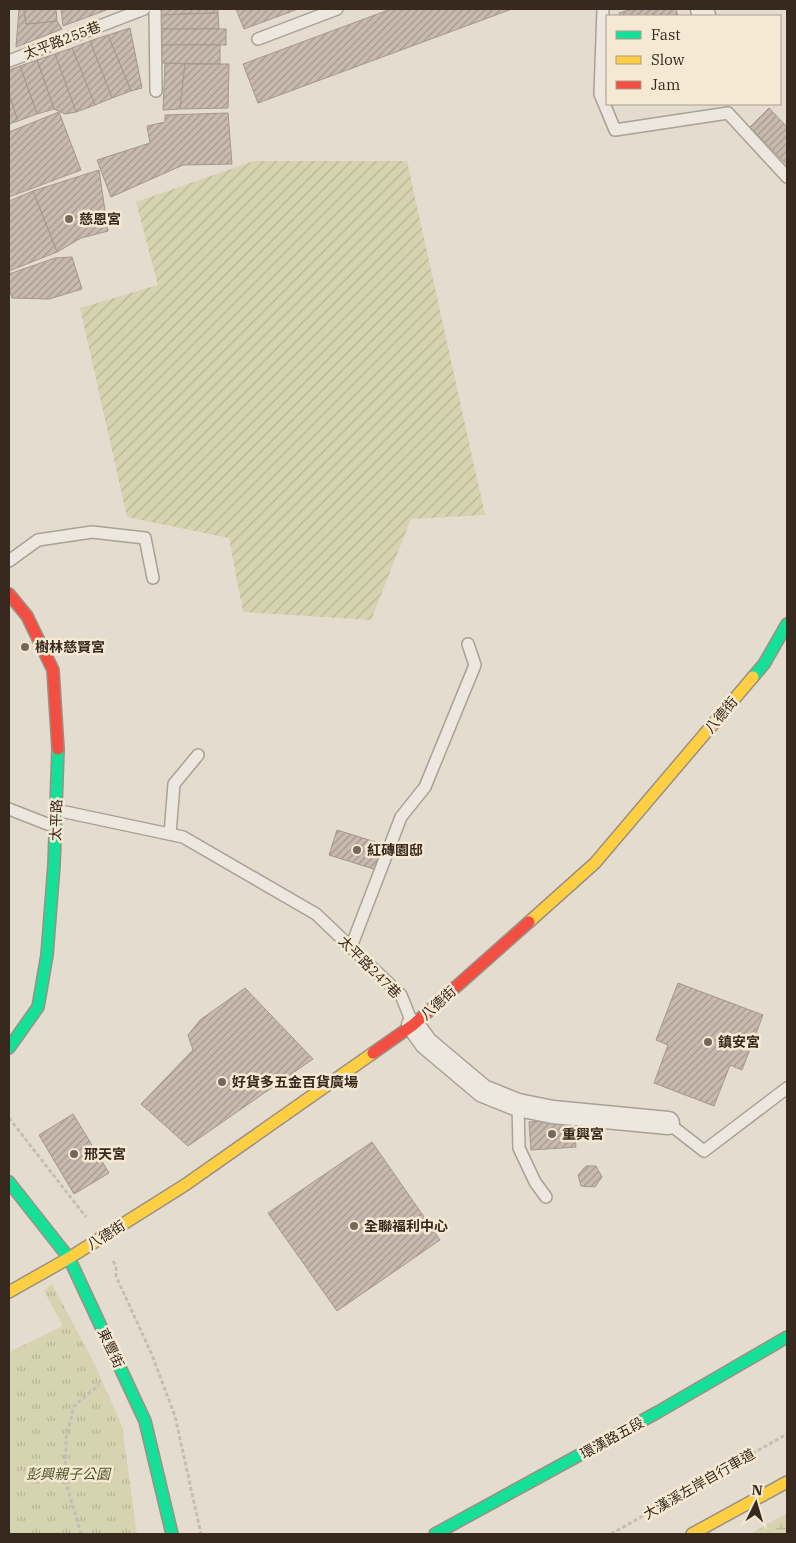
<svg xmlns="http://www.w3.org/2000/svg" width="796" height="1543" font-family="'IBM Plex Serif','Noto Sans TC',serif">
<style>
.wetland{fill:url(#wetland-marsh)}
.park{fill:url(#park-tufts)}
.garden{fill:url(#garden-furrows)}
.building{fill:url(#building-hatch);stroke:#a4978d}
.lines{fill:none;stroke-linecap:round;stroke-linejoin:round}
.lane-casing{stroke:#a9a196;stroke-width:14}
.street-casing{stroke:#a9a196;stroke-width:25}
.fast-casing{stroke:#999186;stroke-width:14}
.slow-casing{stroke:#999186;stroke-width:14}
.jam-casing{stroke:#999186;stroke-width:14}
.path{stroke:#c5beb6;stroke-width:3;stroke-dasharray:4 2.5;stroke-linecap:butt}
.lane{stroke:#ece7df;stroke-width:11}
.street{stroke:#ece7df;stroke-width:22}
.fast{stroke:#16e098;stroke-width:11}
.slow{stroke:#ffcf43;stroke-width:11}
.jam{stroke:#f24e42;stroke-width:11}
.poi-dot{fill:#74685c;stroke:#f5e9d3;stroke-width:2}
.labels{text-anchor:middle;stroke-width:5;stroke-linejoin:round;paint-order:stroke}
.street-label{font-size:14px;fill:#38291e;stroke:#f5e9d3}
.poi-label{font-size:14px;font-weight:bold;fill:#38291e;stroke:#f5e9d3;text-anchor:start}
.park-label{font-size:14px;font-style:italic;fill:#4c5525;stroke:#f5e9d3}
</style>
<defs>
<pattern id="wetland-marsh" width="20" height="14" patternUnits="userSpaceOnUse" patternTransform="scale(1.25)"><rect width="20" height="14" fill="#d5d3b0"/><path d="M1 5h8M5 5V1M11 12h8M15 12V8" fill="none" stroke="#b8b597"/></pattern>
<pattern id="park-tufts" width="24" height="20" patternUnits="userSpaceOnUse" patternTransform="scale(1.25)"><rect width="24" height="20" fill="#d5d3b0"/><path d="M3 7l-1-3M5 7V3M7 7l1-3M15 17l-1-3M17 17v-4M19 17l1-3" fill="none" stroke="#b8b597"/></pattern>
<pattern id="garden-furrows" width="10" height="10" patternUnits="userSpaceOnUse" patternTransform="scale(1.25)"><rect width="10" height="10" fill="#d5d3b0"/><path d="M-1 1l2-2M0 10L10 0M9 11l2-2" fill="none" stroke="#b8b597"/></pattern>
<pattern id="building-hatch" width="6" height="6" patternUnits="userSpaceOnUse" patternTransform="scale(1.25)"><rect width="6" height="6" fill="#c8baaf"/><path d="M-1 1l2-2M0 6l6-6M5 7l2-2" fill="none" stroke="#a3978e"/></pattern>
</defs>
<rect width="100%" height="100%" fill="#e4dcce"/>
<!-- wetland -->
<path class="wetland" d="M787,1513V1534H750Z"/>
<!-- park -->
<path class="park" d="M52,1284L94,1363L122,1426L137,1534H9V1352L63,1326L44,1291Z"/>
<!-- garden -->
<path class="garden" d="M254,161H407L485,515L411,519L371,620L243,612L229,538L127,517L80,308L158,285L136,202Z"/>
<!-- building -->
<g class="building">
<path d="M19,9H24L26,24L57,21L62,29L16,47Z"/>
<path d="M24,9H56L57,21L26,24Z"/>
<path d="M61,9H109L63,26Z"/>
<path d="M159,9H218V13L160,15Z"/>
<path d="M236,9H298L244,29Z"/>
<path d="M391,9H512L258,103L243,64Z"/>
<path d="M633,9H676L678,16H620L619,13Z"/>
<path d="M218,13L219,29H158L160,15Z"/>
<path d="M130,28L142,88L131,91L108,35Z"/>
<rect x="158" y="29" width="68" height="16"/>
<path d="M108,35L131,91L112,98L90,41Z"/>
<path d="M90,41L112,98L95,105L72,48Z"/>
<path d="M158,45H220V64L161,63Z"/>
<path d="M72,48L95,105L76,112L55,54Z"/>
<path d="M55,54L76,112L65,114L54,109L37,60Z"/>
<path d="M37,60L54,109L37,114L20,66Z"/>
<path d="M165,63L185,64L180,109L163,110Z"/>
<path d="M185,64H229L228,108L180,109Z"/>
<path d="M20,66L37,114L18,121L9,95V70Z"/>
<path d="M9,95L18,121L9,124Z"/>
<path d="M769,108L787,127V165L750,127Z"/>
<path d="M59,112L81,170L9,197V132Z"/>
<path d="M228,113L232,164L183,165L111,197L97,160L150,143L147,126L165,122V115Z"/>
<path d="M99,170L108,231L81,238L57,252L33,191Z"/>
<path d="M33,191L57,252L9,271V201Z"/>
<path d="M72,257L82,289L49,299L12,298L9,289V274L55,258Z"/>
<path d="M337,830L385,845L377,870L329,855Z"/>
<path d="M678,983L763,1015L742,1070L730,1065L714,1106L654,1083L668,1045L656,1040Z"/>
<path d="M245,988L313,1059L188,1146L141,1104L193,1050L188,1035L200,1020Z"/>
<path d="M73,1114L109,1173L74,1194L39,1135Z"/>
<path d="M573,1119L576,1147L531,1150L529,1122Z"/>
<path d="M372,1142L440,1240L337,1311L268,1213Z"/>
<path d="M586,1166H596L602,1177L595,1187L581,1186L578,1175Z"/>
</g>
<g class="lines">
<!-- lane casing -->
<g class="lane-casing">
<g id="lane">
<path d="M155,9L156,91"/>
<path d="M603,9L600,94L615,130L728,113L787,177"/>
<path d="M258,39L337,9"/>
<path d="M9,61L144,9"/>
<path d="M9,561L38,540L92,532L145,538L153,578"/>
<path d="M9,809L55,827"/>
<path d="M56,810L183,837L316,914L401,995L413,1025"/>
<path d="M170,834L174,784L198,755"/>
<path d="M351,947L401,817L425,787L475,665L468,644"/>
<path d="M518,1105L519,1148L535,1182L546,1197"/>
<path d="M668,1123L704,1151L787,1088"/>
</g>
</g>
<!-- street casing -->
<g class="street-casing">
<g id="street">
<path d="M702,9L704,16"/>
<path d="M413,1025L426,1043L483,1091L518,1105L553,1112L668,1123"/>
</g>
</g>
<!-- fast casing -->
<g class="fast-casing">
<g id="fast">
<path d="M753,677L764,664L787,624"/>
<path d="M9,1048L38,1007L47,955L54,865L58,749"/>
<path d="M9,1182L69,1258L145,1421L172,1534"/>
<path d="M435,1534L658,1412L787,1337"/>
</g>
</g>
<!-- slow casing -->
<g class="slow-casing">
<g id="slow">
<path d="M529,922L595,863L753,677"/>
<path d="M9,1292L69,1258L185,1185L373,1053"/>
<path d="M692,1534L787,1482"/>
</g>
</g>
<!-- jam casing -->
<g class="jam-casing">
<g id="jam">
<path d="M9,594L27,616L53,670L58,749"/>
<path d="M373,1053L413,1025L529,922"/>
</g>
</g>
<!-- path -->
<g class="path">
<path d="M9,1118L86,1217"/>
<path d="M113,1261L116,1266V1276L152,1355L175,1416L201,1534"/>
<path d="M81,1534L65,1480L66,1438L74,1406L99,1385"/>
<path d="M611,1534L787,1434"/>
</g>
<!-- lane -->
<use href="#lane" class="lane"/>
<!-- street -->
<use href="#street" class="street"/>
<!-- fast -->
<use href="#fast" class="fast"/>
<!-- slow -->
<use href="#slow" class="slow"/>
<!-- jam -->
<use href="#jam" class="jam"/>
</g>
<!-- markers -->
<g class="poi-dot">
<circle cx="69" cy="219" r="5"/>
<circle cx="25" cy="647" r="5"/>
<circle cx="357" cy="850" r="5"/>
<circle cx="708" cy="1042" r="5"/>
<circle cx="222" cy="1082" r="5"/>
<circle cx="552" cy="1134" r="5"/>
<circle cx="74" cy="1154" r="5"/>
<circle cx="354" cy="1226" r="5"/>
</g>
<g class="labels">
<!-- street labels -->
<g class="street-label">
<text transform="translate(62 40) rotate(-21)" y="5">太平路255巷</text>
<text transform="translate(721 715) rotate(-50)" y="5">八德街</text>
<text transform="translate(56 820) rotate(-88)" y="5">太平路</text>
<text transform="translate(370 967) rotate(45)" y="5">太平路247巷</text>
<text transform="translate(438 1003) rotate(-42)" y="5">八德街</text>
<text transform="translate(106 1235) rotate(-32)" y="5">八德街</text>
<text transform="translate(111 1348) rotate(65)" y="5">東豐街</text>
<text transform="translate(612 1438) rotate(-29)" y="5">環漢路五段</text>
<text transform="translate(699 1484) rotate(-30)" y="5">大漢溪左岸自行車道</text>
</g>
<!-- poi labels -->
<g class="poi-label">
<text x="79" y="224">慈恩宮</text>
<text x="35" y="652">樹林慈賢宮</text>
<text x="367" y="855">紅磚園邸</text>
<text x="718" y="1047">鎮安宮</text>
<text x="232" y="1087">好貨多五金百貨廣場</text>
<text x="562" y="1139">重興宮</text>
<text x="84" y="1159">邢天宮</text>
<text x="364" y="1231">全聯福利中心</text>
</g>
<!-- park labels -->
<g class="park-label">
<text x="68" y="1479">彭興親子公園</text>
</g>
</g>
<!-- border -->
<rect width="796" height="1543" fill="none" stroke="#38291e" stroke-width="20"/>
<!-- legend -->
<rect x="606" y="15" width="175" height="90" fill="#f5e9d3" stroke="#a99c8b"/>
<rect x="616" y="31" width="25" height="8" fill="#16e098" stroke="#a99c8b"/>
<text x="651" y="40" font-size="15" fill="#38291e">Fast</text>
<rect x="616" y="56" width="25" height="8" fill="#ffcf43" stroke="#a99c8b"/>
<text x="651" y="65" font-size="15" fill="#38291e">Slow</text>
<rect x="616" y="81" width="25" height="8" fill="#f24e42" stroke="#a99c8b"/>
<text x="651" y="90" font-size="15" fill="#38291e">Jam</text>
<!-- north arrow -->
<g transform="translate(756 1503) rotate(5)" stroke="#f5e9d3" stroke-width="4" paint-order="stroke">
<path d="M0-4L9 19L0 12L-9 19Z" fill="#38291e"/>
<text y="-8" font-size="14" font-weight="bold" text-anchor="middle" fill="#38291e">N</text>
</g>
</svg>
